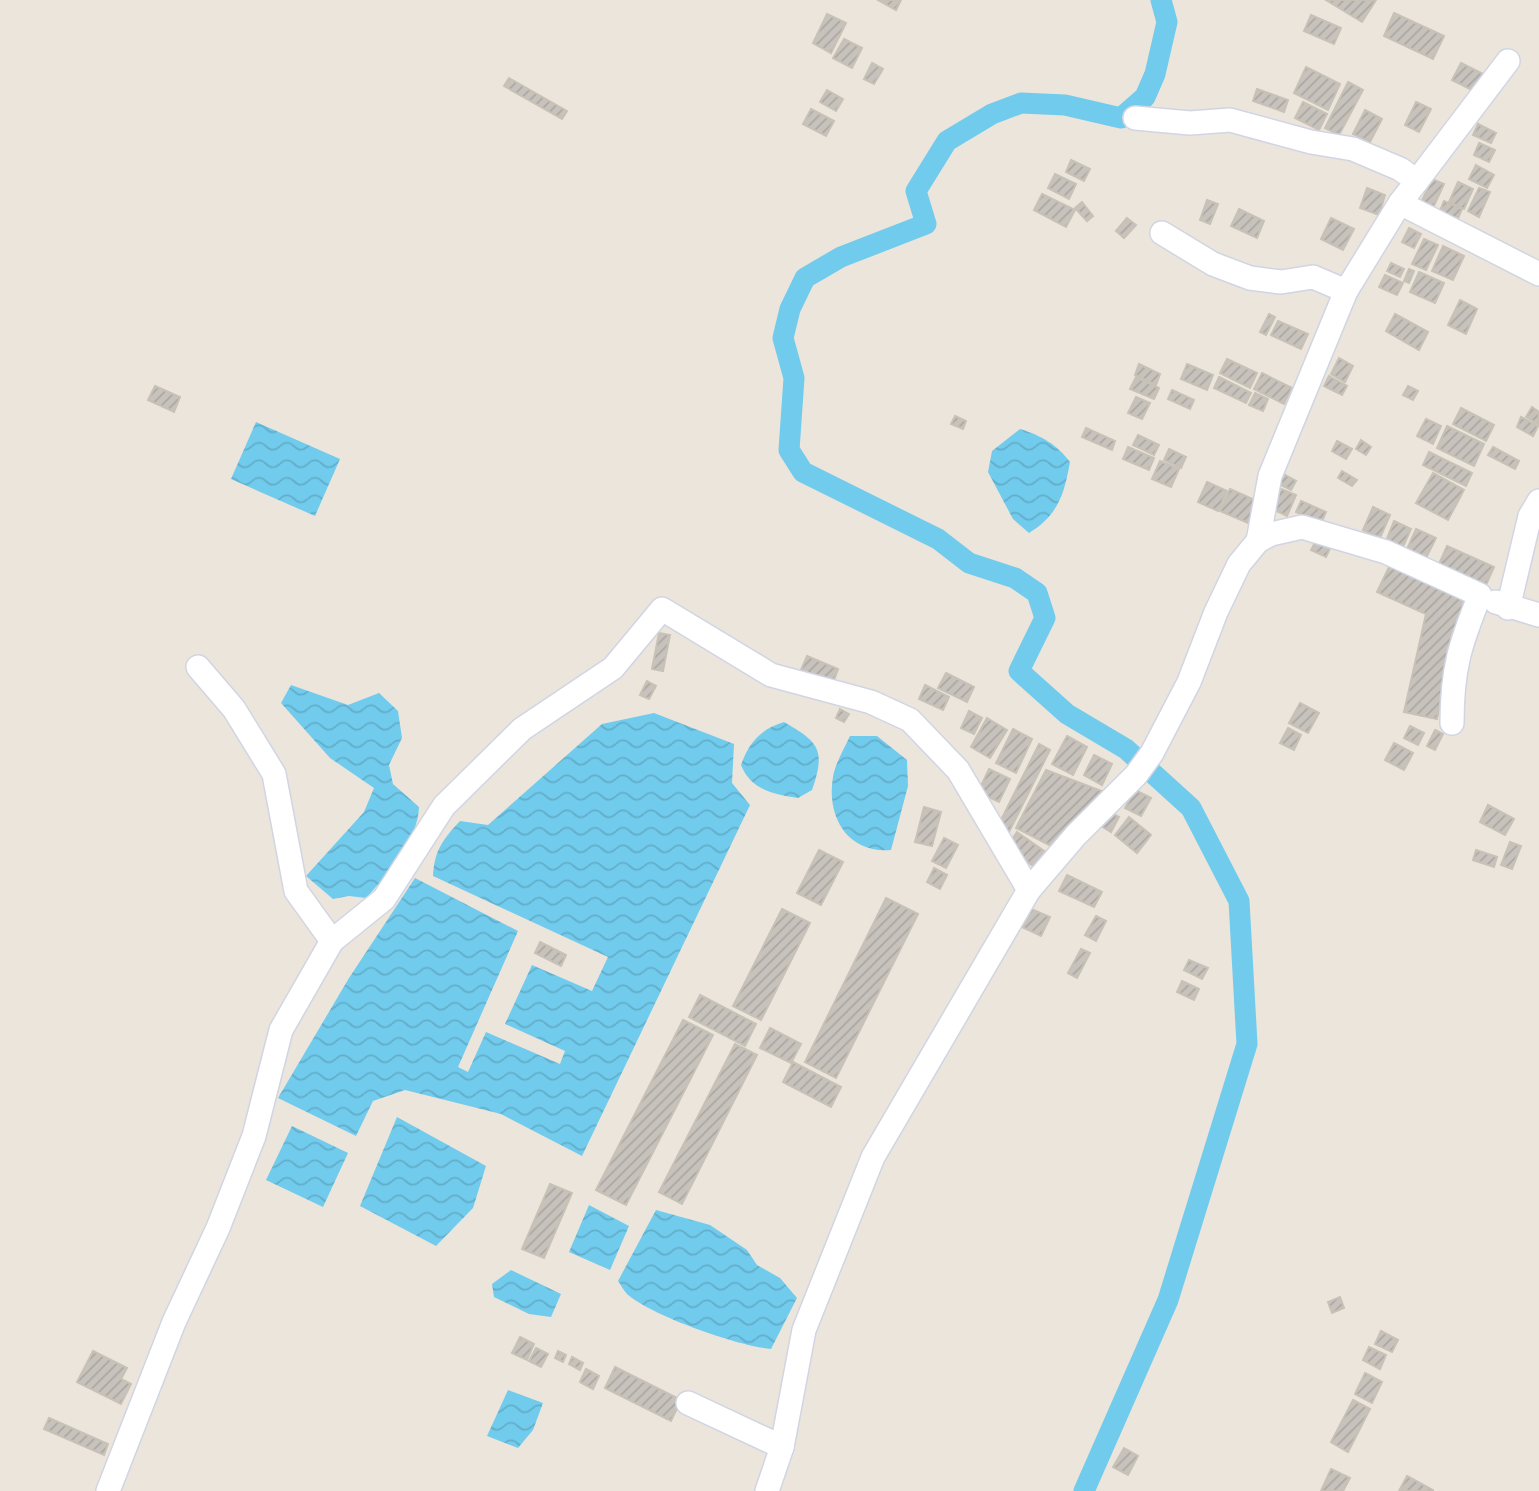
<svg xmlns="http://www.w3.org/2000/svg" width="1539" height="1491" font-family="Raleway,sans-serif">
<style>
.water{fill:url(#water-waves)}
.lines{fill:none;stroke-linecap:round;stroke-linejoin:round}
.canal{stroke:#71cbec;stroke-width:21}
.building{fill:url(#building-hatch);stroke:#c7c1b6;stroke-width:2}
.minor-casing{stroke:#d1d5e3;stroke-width:26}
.minor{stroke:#fff;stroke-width:23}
</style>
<defs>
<pattern id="water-waves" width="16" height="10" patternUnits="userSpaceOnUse" patternTransform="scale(1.75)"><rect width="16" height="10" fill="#71cbec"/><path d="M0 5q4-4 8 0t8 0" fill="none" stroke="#62aecb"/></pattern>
<pattern id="building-hatch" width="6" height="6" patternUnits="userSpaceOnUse" patternTransform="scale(1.75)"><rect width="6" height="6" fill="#c7c2bc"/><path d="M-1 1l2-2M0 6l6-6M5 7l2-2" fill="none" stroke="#aba7a2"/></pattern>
</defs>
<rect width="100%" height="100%" fill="#ece5dc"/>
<!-- water -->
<g class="water">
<path d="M256,422L340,459L315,516L231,479Z"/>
<path d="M1020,429C1042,436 1056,444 1070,462C1064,495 1058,515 1029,533L1013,519L988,472L992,451Z"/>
<path d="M291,685L348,705L379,693L398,711L402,738L389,765L393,784L419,807C418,840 388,874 366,898L349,896L333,899L306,876L364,812L374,788L330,758L281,703Z"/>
<path d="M654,713L734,744L732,783L750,805L582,1156L501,1114L405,1090L373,1101L356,1136L278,1098L349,978L415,878L518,931L458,1067L468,1072L486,1032L560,1064L565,1051L505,1024L532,965L592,991L608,957L433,876C434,851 443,839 460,821L488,825L602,724Z"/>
<path d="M784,722C819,742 826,750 812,790L798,798C773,794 751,790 741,765C749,742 761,729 784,722Z"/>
<path d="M850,736H877L907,760L908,786L891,850C848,854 826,817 833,777C835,764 844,749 850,736Z"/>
<path d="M397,1117L486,1166L473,1208L436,1246L360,1206Z"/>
<path d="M292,1126L348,1153L323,1207L266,1180Z"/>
<path d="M589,1205L629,1226L610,1270L569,1252Z"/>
<path d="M656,1210L710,1225L747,1250L757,1265L780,1278L797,1298L771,1349C738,1346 652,1316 627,1294C624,1291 621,1285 618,1281Z"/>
<path d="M511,1270L561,1294L551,1317L529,1314L494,1297L492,1284Z"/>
<path d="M508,1390L543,1403L533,1430L518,1448L487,1436Z"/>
</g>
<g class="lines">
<!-- canal -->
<path class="canal" d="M1084,1491L1168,1300L1247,1044L1239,901L1191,808L1126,749L1067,714L1019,671L1045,618L1037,593L1015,578L969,563L938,539L803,472L789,450L794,378L783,338L790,309L805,278L841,257L926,224L916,191L947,141L992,114L1021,103L1065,105L1121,118L1145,97L1155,74L1167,22L1161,0"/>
</g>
<!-- building -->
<g class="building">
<path d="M878,0H901L896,10Z"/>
<path d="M1326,0H1376L1362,22Z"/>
<path d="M1394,13L1444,36L1433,59L1384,36Z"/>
<path d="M827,14L846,23L831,53L813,43Z"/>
<path d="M1311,15L1341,28L1334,44L1304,31Z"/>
<path d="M844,39L862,48L852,68L833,58Z"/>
<path d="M872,63L883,69L874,84L864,79Z"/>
<path d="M1461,63L1483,74L1474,91L1452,80Z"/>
<path d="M1306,67L1340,84L1328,110L1294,93Z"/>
<path d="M509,78L567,111L562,119L504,86Z"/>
<path d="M1348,82L1363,90L1339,135L1325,128Z"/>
<path d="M1257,89L1288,100L1284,112L1253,101Z"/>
<path d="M827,90L843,99L836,111L820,102Z"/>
<path d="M1303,102L1327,114L1319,130L1295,118Z"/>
<path d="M1416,102L1431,109L1419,132L1405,125Z"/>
<path d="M811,109L834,121L826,136L803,124Z"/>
<path d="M1365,110L1382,119L1370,142L1353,134Z"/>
<path d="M1478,124L1496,133L1491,143L1473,135Z"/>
<path d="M1479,143L1495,150L1489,162L1474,155Z"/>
<path d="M1071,160L1090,169L1084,181L1066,172Z"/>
<path d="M1476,165L1494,175L1487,188L1469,179Z"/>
<path d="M1055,174L1076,184L1069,199L1048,188Z"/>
<path d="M1432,179L1444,184L1432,210L1420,205Z"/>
<path d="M1458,182L1473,189L1464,209L1449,202Z"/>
<path d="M1367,188L1385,195L1379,215L1360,208Z"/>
<path d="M1479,188L1490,192L1479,217L1468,211Z"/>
<path d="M1042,194L1075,210L1066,227L1034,210Z"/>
<path d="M1207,200L1218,204L1210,224L1200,220Z"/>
<path d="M1444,201L1462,209L1456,223L1438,215Z"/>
<path d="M1082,202L1093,216L1087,221L1075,208Z"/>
<path d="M1239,209L1264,221L1257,238L1231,226Z"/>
<path d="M1127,218L1136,225L1124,238L1116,231Z"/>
<path d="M1331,218L1354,229L1343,250L1321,239Z"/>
<path d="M1409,228L1421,234L1414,248L1402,242Z"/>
<path d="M1424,239L1438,245L1426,270L1412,264Z"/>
<path d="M1443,246L1464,256L1453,280L1432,271Z"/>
<path d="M1391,263L1404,269L1400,277L1387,271Z"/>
<path d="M1409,269L1414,271L1409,283L1404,281Z"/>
<path d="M1419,272L1444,283L1435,303L1410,292Z"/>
<path d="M1385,275L1403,283L1397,295L1379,287Z"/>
<path d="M1460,300L1477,309L1466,334L1448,325Z"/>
<path d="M1269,314L1275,317L1266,335L1260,332Z"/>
<path d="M1395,314L1428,332L1419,350L1386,331Z"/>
<path d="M1278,321L1308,334L1301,349L1271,335Z"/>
<path d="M1339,358L1353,366L1345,382L1331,374Z"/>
<path d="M1227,359L1257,373L1250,388L1220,373Z"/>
<path d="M1139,364L1160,374L1156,385L1135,375Z"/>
<path d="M1187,364L1213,375L1207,390L1181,379Z"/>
<path d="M1262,373L1292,388L1284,404L1254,389Z"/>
<path d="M1329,376L1347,386L1342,395L1324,386Z"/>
<path d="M1136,377L1159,388L1154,399L1130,389Z"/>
<path d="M1219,377L1251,393L1246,403L1214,388Z"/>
<path d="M155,386L180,397L174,412L148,400Z"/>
<path d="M1408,386L1418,391L1413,400L1403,395Z"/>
<path d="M1172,390L1194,400L1190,409L1168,399Z"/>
<path d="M1255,393L1268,399L1263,411L1249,405Z"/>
<path d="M1136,397L1150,403L1142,419L1128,413Z"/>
<path d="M1532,407L1539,412L1538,424L1526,417Z"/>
<path d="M1461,408L1494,425L1486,441L1453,424Z"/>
<path d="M955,416L966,421L963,429L951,424Z"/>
<path d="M1521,417L1538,426L1533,436L1517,427Z"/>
<path d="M1426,419L1441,426L1433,444L1417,436Z"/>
<path d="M1447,426L1484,444L1474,466L1437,448Z"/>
<path d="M1086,428L1115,441L1112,450L1082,437Z"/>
<path d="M1138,435L1159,445L1154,455L1133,445Z"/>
<path d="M1361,440L1371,447L1366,455L1356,449Z"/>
<path d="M1337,441L1352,449L1346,459L1332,451Z"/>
<path d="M1128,447L1154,458L1149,470L1123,459Z"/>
<path d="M1493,447L1519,461L1515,469L1488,455Z"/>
<path d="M1169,449L1186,457L1181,468L1164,460Z"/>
<path d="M1429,452L1472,473L1466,486L1423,465Z"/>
<path d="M1160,461L1179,469L1171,487L1152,479Z"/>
<path d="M1342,471L1357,480L1352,486L1338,478Z"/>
<path d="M1280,472L1296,481L1291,490L1275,482Z"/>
<path d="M1433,473L1464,490L1448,520L1416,503Z"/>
<path d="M1207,482L1227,491L1218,511L1198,502Z"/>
<path d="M1230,489L1257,501L1248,523L1220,511Z"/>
<path d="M1281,489L1296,495L1287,516L1272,509Z"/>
<path d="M1301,501L1326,512L1321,523L1296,512Z"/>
<path d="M1373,507L1390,515L1380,538L1363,530Z"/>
<path d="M1394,521L1411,529L1402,549L1386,541Z"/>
<path d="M1416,529L1436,538L1426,558L1407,549Z"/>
<path d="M1318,537L1332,544L1326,557L1311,550Z"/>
<path d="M1447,546L1494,567L1486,585L1439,564Z"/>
<path d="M1390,565L1467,599L1458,621L1437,719L1404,712L1426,614L1377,592Z"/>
<path d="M659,633L670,635L663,671L652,669Z"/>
<path d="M807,656L838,669L833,683L801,670Z"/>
<path d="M946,673L974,687L967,702L938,688Z"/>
<path d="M647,681L656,686L649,699L640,695Z"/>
<path d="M925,685L949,697L943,710L919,699Z"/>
<path d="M1300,703L1319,713L1308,733L1289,723Z"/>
<path d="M840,709L849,714L844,722L836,718Z"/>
<path d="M969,711L982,718L974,734L961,728Z"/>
<path d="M987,718L1007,730L990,758L971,747Z"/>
<path d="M1410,726L1424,733L1418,745L1404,738Z"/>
<path d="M1288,728L1301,735L1294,750L1280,743Z"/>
<path d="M1013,729L1032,739L1016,773L996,763Z"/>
<path d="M1435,730L1443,734L1435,750L1427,746Z"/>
<path d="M1067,736L1087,747L1073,775L1052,764Z"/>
<path d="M1394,743L1413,753L1404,770L1385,760Z"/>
<path d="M1039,744L1050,750L1006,838L995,832Z"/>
<path d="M1094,755L1112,764L1102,785L1084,775Z"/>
<path d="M989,769L1010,779L999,802L978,792Z"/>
<path d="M1046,770L1104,792L1053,847L1016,828Z"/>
<path d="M1135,790L1151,798L1141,816L1125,808Z"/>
<path d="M1488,805L1514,819L1505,835L1480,822Z"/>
<path d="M924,807L941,812L932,846L915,842Z"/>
<path d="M1109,812L1119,817L1111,832L1101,826Z"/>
<path d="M1129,817L1151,835L1137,853L1115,835Z"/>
<path d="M1017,832L1047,853L1036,868L1007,847Z"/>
<path d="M944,838L958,845L946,868L932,861Z"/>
<path d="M1510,842L1521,846L1512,869L1501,865Z"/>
<path d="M819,850L843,862L821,905L797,893Z"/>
<path d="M1476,850L1497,857L1494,867L1473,860Z"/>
<path d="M934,868L947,875L940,889L927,882Z"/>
<path d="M1067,875L1102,892L1094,907L1059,891Z"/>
<path d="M886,898L918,914L836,1078L805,1062Z"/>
<path d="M782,909L810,923L761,1020L733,1006Z"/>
<path d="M1031,909L1050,917L1041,936L1022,927Z"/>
<path d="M1096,916L1106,921L1096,941L1085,935Z"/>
<path d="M540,942L566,955L561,966L535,953Z"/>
<path d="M1081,949L1090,953L1077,978L1068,973Z"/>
<path d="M1189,960L1208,968L1202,979L1184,970Z"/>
<path d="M1182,981L1199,989L1194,1000L1177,992Z"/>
<path d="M700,995L756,1024L745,1046L689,1017Z"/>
<path d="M683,1020L713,1035L626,1205L596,1190Z"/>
<path d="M770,1028L801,1044L791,1063L760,1048Z"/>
<path d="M735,1044L757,1055L682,1204L659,1192Z"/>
<path d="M793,1062L841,1087L831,1107L783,1082Z"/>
<path d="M550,1184L572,1193L544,1258L522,1249Z"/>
<path d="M1340,1297L1344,1308L1332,1313L1328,1302Z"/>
<path d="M1381,1331L1398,1340L1392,1352L1375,1344Z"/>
<path d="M520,1337L534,1344L527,1360L512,1353Z"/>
<path d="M1369,1347L1386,1355L1380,1369L1363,1360Z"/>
<path d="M536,1348L548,1354L541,1367L529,1361Z"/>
<path d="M93,1351L127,1368L121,1379L131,1384L121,1404L77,1382Z"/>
<path d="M558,1351L566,1355L563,1362L555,1358Z"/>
<path d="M572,1357L583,1363L580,1370L569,1364Z"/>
<path d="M615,1367L681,1400L671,1421L605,1388Z"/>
<path d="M586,1369L599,1376L593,1389L580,1382Z"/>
<path d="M1365,1373L1382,1382L1372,1403L1355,1394Z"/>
<path d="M1353,1400L1370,1409L1348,1452L1331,1442Z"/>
<path d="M49,1418L108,1444L104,1455L44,1429Z"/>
<path d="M1124,1448L1138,1456L1128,1475L1113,1467Z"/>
<path d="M1331,1469L1350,1478L1343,1491H1321Z"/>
<path d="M1407,1476L1433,1490V1491H1399Z"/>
</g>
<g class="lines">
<!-- minor casing -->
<g class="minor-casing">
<g id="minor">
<path d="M1135,118L1190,123L1230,120L1311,142L1353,149L1400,169L1417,181L1400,203L1539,274"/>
<path d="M1417,181L1508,61"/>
<path d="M1162,233L1213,264L1250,278L1281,282L1313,277L1346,291"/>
<path d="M1258,541L1270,476L1346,291L1400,203"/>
<path d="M1496,602L1539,615"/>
<path d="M1508,608L1530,516L1539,501"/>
<path d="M198,667L234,709L274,774L296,891L332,941L384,899L444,806L522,729L613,668L662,609L771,675L871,702L910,720L958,770L1029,890"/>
<path d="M688,1403L782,1447"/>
<path d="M108,1491L174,1322L218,1228L254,1136L281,1030L332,941"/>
<path d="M767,1491L782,1447L804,1330L873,1157L1029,890L1076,835L1136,775L1152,753L1189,682L1216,612L1239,564L1258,541L1271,534L1302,527L1386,552L1480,595C1460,644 1452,669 1452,723"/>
</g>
</g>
<!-- minor -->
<use href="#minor" class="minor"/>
</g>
</svg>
